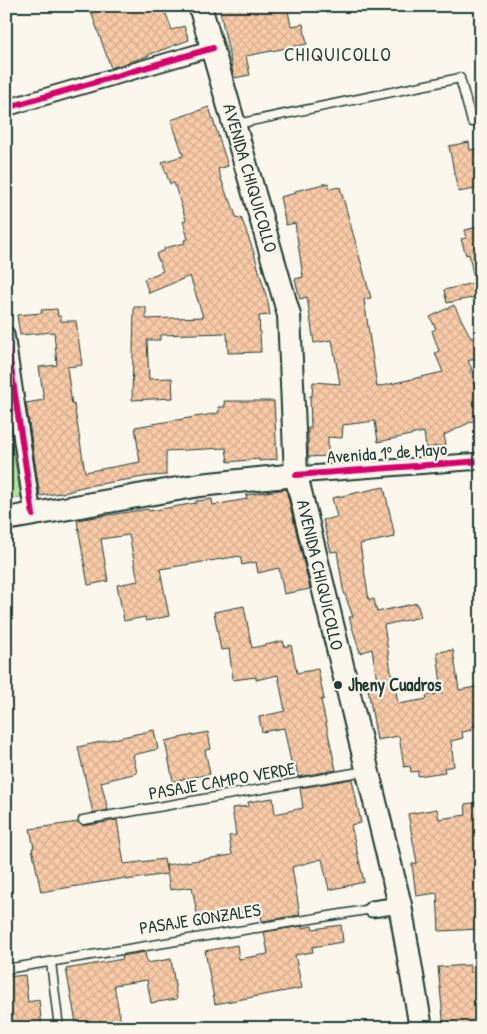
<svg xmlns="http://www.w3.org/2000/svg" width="487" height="1034" font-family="'Patrick Hand',sans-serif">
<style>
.park{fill:url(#park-dots);stroke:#6a8f6a}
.building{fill:url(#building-cross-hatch);stroke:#1f3d34}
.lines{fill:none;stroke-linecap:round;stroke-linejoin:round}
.service-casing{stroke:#1f3d34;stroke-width:11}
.minor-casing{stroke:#1f3d34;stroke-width:19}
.secondary-casing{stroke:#1f3d34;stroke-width:26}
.service{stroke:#fbf7ec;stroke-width:8}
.minor{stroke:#fbf7ec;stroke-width:15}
.secondary{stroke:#fbf7ec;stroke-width:22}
.cycleway-casing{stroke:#fbf7ec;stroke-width:9}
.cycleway{stroke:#d6006c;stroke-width:6}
.poi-dot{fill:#1f3d34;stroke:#fbf7ec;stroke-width:2}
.labels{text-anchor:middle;stroke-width:4.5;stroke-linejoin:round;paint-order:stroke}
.street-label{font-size:18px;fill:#1f3d34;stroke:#fbf7ec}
.poi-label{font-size:18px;font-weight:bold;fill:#1f3d34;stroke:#fbf7ec;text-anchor:start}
.neighbourhood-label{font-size:19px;letter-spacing:1px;fill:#1f3d34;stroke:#fbf7ec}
</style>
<defs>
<pattern id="park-dots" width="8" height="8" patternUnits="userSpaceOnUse" patternTransform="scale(1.25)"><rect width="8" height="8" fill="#b5e19f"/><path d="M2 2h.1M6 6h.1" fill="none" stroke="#9bc28a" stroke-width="1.8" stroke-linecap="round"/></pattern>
<pattern id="building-cross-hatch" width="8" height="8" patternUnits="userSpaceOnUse" patternTransform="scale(1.25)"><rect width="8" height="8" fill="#f8caa7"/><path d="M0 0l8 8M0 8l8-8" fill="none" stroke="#d4ae90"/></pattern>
</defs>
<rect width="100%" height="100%" fill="#fbf7ec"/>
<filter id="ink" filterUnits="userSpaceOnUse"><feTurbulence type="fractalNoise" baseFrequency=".02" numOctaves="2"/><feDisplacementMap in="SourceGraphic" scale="10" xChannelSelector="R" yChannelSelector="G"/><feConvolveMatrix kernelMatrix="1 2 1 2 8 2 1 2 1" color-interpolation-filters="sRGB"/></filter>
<g filter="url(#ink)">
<!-- park -->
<path class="park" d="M6,409L21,498L6,500Z"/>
<!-- building -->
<g class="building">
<path d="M89,6H163L172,30L184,26L189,40L148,55V56L111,68Z"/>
<path d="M219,6H287L291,26L303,24L307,44L246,56L250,75L234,78Z"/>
<path d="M209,107L228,166L218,169L228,199H230L237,219L241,217L254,253L268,302L270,315L259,316L261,352L228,353L227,333L160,335V340H147L149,379L172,378L173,398L132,400L134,307H146V319L203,317L190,276L149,293L144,279L163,271L156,254L165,250L164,248L185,243L184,240L188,239L183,221L186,220L174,183L170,184L162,162L183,156V154L171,120Z"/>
<path d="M469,142L470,150L481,148V188L458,192L449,146Z"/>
<path d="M328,183L329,189L340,187L371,298L364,299L377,387L443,372L435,353L439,351L432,331L436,329L430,317L454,305L471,338L481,335V357L468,361L472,369L470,371L475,381L473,382L481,398V417L444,435L446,445L426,448L424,432L378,442L375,421L343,425L342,438L328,437V456L308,457V428H311L310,396H312L313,382L340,384L332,340L314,343L307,297L300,299L295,279L303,277L295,223L286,225L280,197L296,193L295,191Z"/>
<path d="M481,226V274L473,275L469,254L466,255L461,239L466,238L465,230Z"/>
<path d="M481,281V296L447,303L444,290Z"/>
<path d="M57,309L58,316H60L61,321H76L82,365L67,367L72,405L74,404L85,472L140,462L135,427L219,413L218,407H225L224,401H274L277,459L259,461V459L228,462L226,448L166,451V475L150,476L87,486L74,489V490L68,492L40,496L26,403L44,400L39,367L57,365L54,332L20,335L17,315L42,313L41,310Z"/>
<path d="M384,487L395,537L360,544L369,600L374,599L377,612L417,603L421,617L384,625L393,685H395L398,704L427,699L426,696L442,693L437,652L453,650L459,690L481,686V725L471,727L472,730L462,732L463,738L451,741L454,766L444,768L445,772L418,776V771L411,772L410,766L404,767L399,736L377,740L368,689L378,687L372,649L360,653L349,617H353L343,589L337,551L331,552L323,520L337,517L332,498Z"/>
<path d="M286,489L310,589L284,594L279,568L258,573L256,562L242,565L240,556L160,569L169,616L146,621L145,617L124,621L117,585L138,581L129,535L101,539L108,581L88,585L77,520L148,509L149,511L196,503V501L212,499L213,505L247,499L246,495Z"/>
<path d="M244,606L252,648L283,641L285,647L291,645L297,673L318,669L324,699L321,700L336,770L298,777L295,762H291L284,728L262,732L259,717L285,711L278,675L256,680V677L233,680L229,649L221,650L214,612Z"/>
<path d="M154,730L158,749L133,755L137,773L101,782L108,810L93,813L78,747Z"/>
<path d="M208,732L211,749L205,750L210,774L173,781L165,741Z"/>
<path d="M352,779L361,823L351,825L364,882L329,890L322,859L292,867L300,915L262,921L260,909L198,919L192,887L170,890L166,865L232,855L229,836L236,835L232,808L249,806L248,802L273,798L275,814L303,808L300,788Z"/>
<path d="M481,802V854L475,855L481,895V929L439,931L437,893L416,896L412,864L417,863L408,814L437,809L439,819L466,815L465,804Z"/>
<path d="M117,820L124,864L164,859L167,874L126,880V878L41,892L32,848H34L30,829L78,822L84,826Z"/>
<path d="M341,925L343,942L312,947L313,952L295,955L302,988L215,1004L205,951L237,945L239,959L268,954L264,932L302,926V928L312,926L313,929Z"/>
<path d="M145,952L147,963L171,959L177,999L151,1003L147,980L114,985L122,1028H77L66,969L123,959L122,956Z"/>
<path d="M470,965V972H481V1028H444L438,967Z"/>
<path d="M25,975L28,1002L39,1000L42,1028H6V977Z"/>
</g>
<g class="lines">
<!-- service casing -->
<g class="service-casing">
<g id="service">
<path d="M237,124L460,78L472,122"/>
<path d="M83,820L365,771"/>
<path d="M51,962L59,1028"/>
<path d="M6,969L372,909"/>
</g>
</g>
<!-- minor casing -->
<g class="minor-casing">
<g id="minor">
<path d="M6,108L213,48"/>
<path d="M6,334L33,515"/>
<path d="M296,475L481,461"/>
<path d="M372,909L400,905"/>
</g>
</g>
<!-- secondary casing -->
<g class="secondary-casing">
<g id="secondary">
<path d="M200,6L289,315L296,475L400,905L421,1028"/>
<path d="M6,519L200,485L296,475"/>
</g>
</g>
<!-- service -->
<use href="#service" class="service"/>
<!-- minor -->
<use href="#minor" class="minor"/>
<!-- secondary -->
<use href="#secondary" class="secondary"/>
<!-- cycleway casing -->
<g class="cycleway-casing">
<g id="cycleway">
<path d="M6,108L213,48"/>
<path d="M6,334L33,515"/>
<path d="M296,475L481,461"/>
</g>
</g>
<!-- cycleway -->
<use href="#cycleway" class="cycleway"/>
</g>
</g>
<!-- markers -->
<circle class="poi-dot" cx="338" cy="685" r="5"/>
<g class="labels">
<!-- street labels -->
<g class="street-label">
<text transform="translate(250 178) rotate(74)" y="6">AVENIDA CHIQUICOLLO</text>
<text transform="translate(387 453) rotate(-4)" y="6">Avenida 1º de Mayo</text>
<text transform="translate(320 575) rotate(77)" y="6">AVENIDA CHIQUICOLLO</text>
<text transform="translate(222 781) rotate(-10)" y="6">PASAJE CAMPO VERDE</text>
<text transform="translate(200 919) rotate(-9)" y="6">PASAJE GONZALES</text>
</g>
<!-- poi labels -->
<g class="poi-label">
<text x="348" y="691">Jheny Cuadros</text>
</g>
<!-- neighbourhood labels -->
<g class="neighbourhood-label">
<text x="338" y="61">CHIQUICOLLO</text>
</g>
</g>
<!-- margin -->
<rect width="487" height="1034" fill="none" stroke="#fbf7ec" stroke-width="25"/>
<rect x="12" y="12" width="462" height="1009" fill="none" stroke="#1f3d34" stroke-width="2" filter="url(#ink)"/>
</svg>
